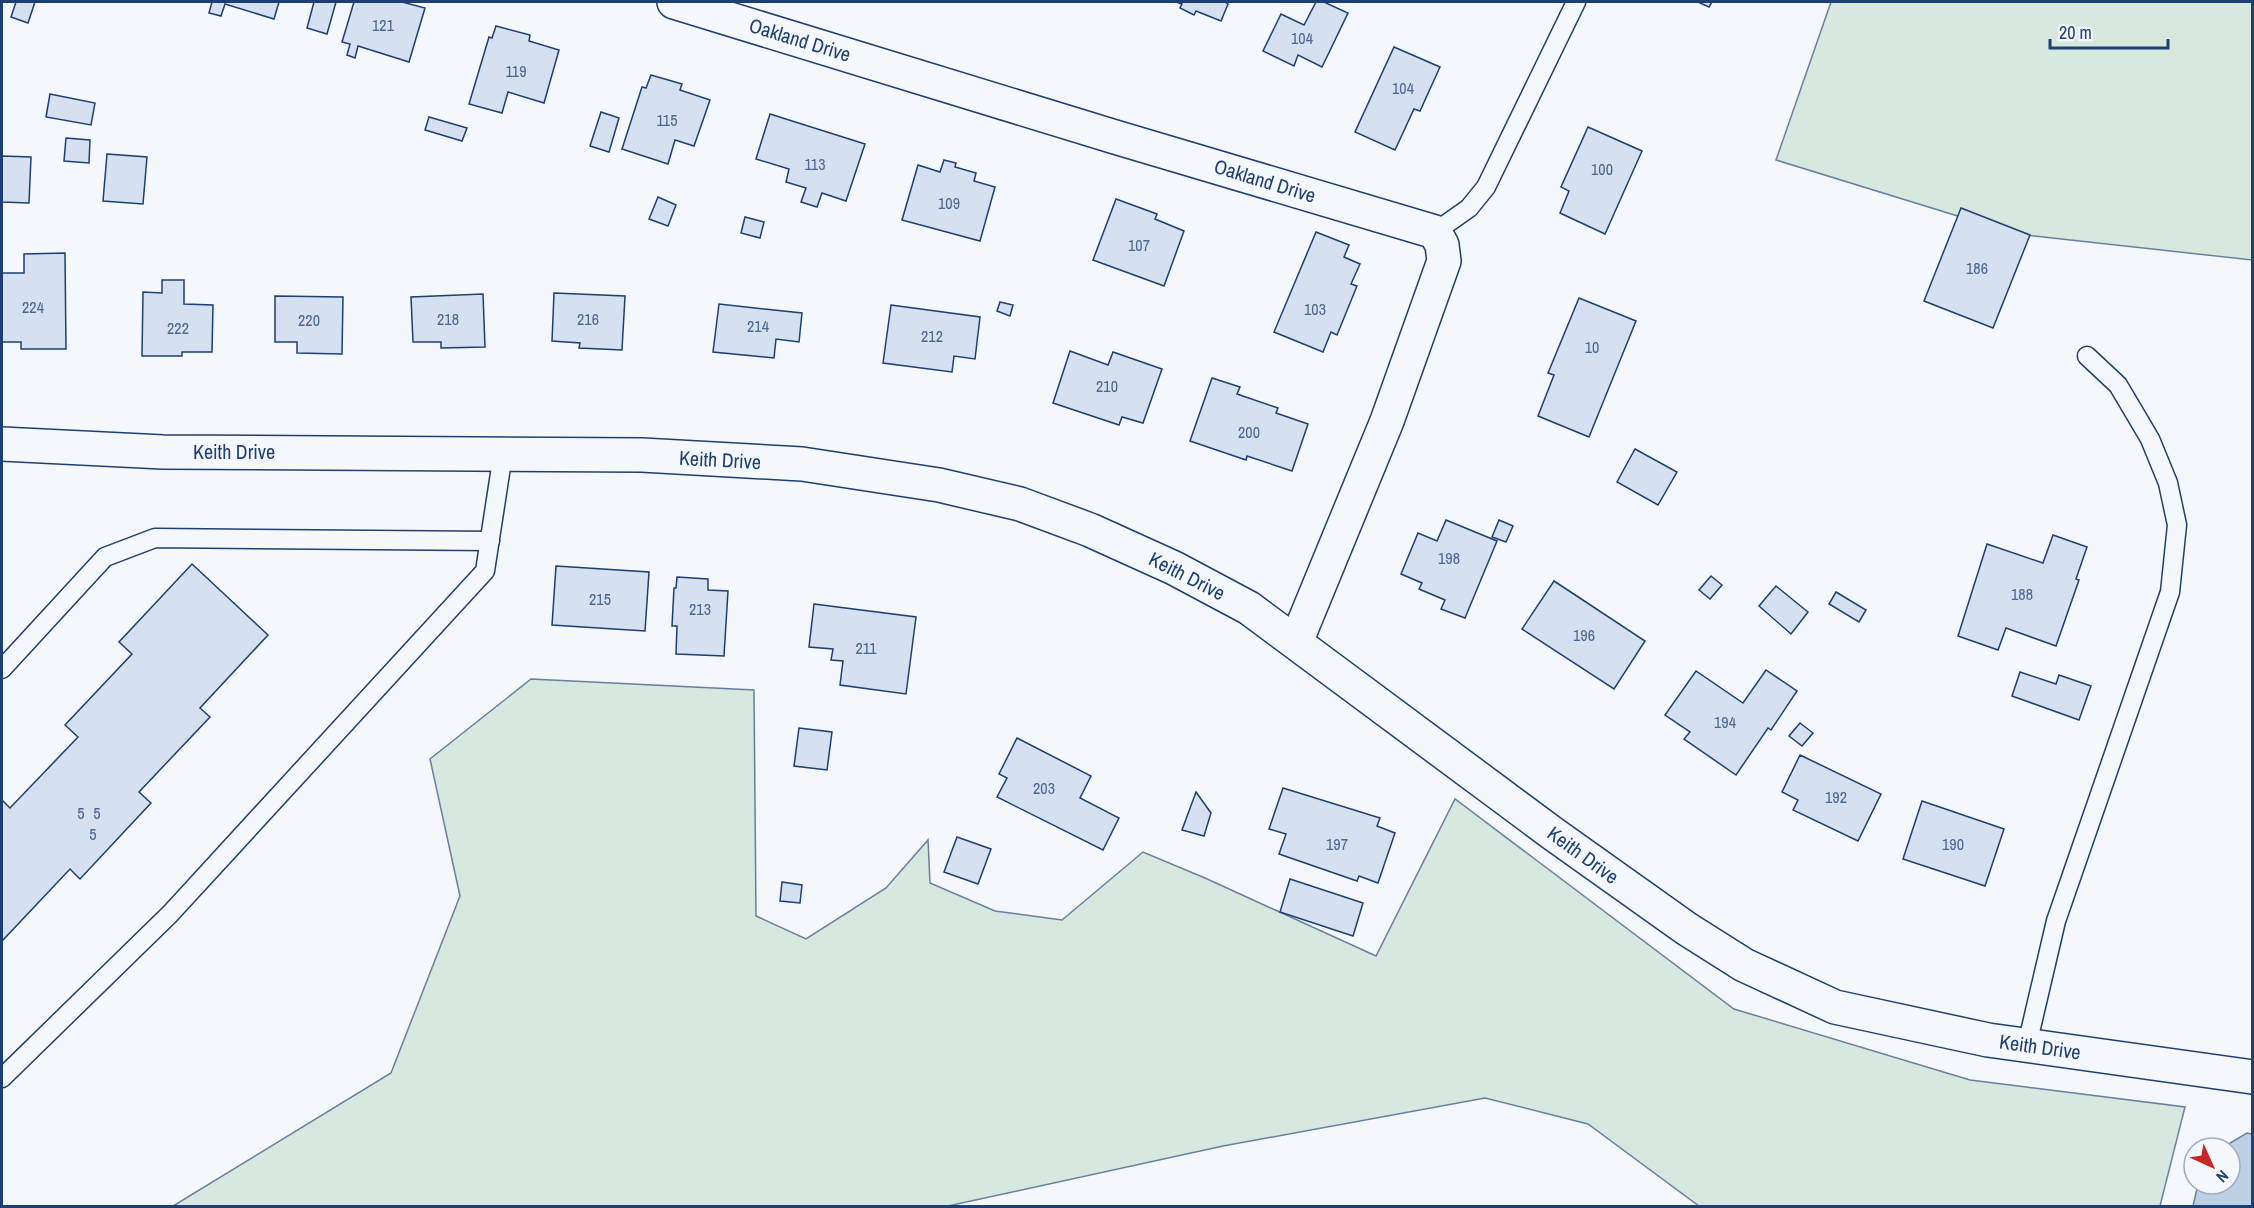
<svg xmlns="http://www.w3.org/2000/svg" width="2254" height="1208" font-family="'Archivo Narrow',sans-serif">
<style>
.green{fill:#d7e8df;stroke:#687fa3;stroke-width:1.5}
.water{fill:#bed0e5;stroke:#687fa3;stroke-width:1.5}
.building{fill:#d5e0f0;stroke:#1d3f73;stroke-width:1.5}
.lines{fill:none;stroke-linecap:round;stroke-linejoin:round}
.service-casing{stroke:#1d3f73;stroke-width:21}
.minor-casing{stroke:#1d3f73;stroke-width:36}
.tertiary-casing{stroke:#1d3f73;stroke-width:36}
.service{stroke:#f4f7fb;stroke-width:18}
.minor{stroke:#f4f7fb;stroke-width:33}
.tertiary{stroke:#f4f7fb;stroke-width:33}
.labels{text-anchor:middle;stroke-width:4.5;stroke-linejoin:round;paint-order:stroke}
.number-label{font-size:16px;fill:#4b6792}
.street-label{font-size:20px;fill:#1d3f73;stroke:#f4f7fb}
</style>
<rect width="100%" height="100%" fill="#f4f7fb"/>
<!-- green -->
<g class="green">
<path d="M1831,2H2252V260L2016,234L1776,160Z"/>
<path d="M531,679L754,690L756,916L806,939L886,888L928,840L930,883L995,911L1062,920L1143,852L1205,878L1376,956L1455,799L1734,1009L1970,1080L2185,1107L2160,1206H1699L1588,1124L1485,1098L1223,1146L948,1206H173L391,1073L460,896L430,759Z"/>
</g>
<!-- water -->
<path class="water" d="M2247,1133L2252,1134V1206H2193L2198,1184H2230V1148H2222Z"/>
<!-- building -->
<g class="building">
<path d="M16,2H35L28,23L11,17Z"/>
<path d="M210,2H279L274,19L225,4L221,16L209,13L212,2Z"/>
<path d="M314,2H336L327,34L307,28Z"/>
<path d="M354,2H402L425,8L409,62L358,46L355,58L347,55L350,44L342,42Z"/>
<path d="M1176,2H1225L1228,4L1221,21L1196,11L1194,15L1180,8L1182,4Z"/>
<path d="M1316,2H1324L1348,13L1322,67L1298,55L1294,66L1263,51L1281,14L1304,25Z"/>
<path d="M1698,2H1712L1709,7Z"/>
<path d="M496,26L530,35L529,41L559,50L544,103L508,92L502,113L469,104L489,37L492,38Z"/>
<path d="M1394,47L1440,67L1420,111L1414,109L1395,150L1355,132Z"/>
<path d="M651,75L682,84L680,90L710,100L694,146L675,140L668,164L622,149L642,87L646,88Z"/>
<path d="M50,94L95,103L91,125L46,117Z"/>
<path d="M601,112L619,118L609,152L590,146Z"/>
<path d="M770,114L865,144L846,201L822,193L817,207L801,202L806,188L786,182L789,169L756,159Z"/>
<path d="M429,117L467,128L462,141L425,130Z"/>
<path d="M1588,127L1642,151L1605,234L1560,213L1569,191L1561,187Z"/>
<path d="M66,138L90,140L89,163L64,161Z"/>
<path d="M107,154L147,157L143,204L103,201Z"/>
<path d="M2,156L31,157L29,203L2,202Z"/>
<path d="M944,160L956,163L955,167L976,173L974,181L995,187L980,241L902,220L918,165L940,172Z"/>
<path d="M658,197L676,205L668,226L649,219Z"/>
<path d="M1116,199L1157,214L1155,219L1184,231L1164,286L1093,260Z"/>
<path d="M1961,208L2030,235L1993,328L1924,301Z"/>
<path d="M745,217L764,222L760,238L741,233Z"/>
<path d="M1316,232L1349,245L1344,257L1360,264L1351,284L1357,286L1337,335L1331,332L1323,352L1274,332Z"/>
<path d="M65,253L66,349H21V342H2V273H24V254Z"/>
<path d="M162,280H184V304L213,305L212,352H182V356H142L143,292L162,293Z"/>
<path d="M554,293L625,296L622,350L579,348L580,343L552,341Z"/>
<path d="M483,294L485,347L441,348V342H413L411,297Z"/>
<path d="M275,296L343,297L342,354L297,353V342H275Z"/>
<path d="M1579,298L1636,321L1589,437L1538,416L1554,375L1548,373Z"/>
<path d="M1000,302L1013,305L1010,316L997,311Z"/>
<path d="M719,304L802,313L799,342L776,339L774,358L713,352Z"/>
<path d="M891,305L980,317L975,359L954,356L952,372L883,363Z"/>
<path d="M1070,351L1108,365L1113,352L1162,369L1143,423L1122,417L1119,425L1053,403Z"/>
<path d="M1212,378L1240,387L1237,394L1278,408L1276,413L1308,424L1292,471L1247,456L1246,460L1190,441Z"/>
<path d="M1635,449L1677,472L1658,505L1617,482Z"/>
<path d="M1446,520L1497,541L1465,618L1441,609L1445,600L1419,589L1422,583L1401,574L1418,533L1437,541Z"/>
<path d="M1499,520L1513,526L1506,542L1492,537Z"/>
<path d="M2053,535L2087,547L2076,579L2079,580L2056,646L2006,628L1998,650L1958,636L1987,544L2043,563Z"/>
<path d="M192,564L268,635L200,708L210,717L139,792L151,803L80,879L70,869L2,941V800L10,808L78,737L65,725L132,654L119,642Z"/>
<path d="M556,566L649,572L645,631L552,625Z"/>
<path d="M1711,576L1722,585L1710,599L1699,590Z"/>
<path d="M677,577L708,579V590L728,591L724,656L676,654L677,626H672L674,588H676Z"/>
<path d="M1554,581L1645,641L1614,689L1522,629Z"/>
<path d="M1776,586L1808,612L1791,634L1759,606Z"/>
<path d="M1836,592L1866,610L1859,622L1829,604Z"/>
<path d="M814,604L916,617L906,694L840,685L843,661L831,660L833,649L809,647Z"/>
<path d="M1766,670L1797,691L1771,730L1768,728L1736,775L1684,739L1690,732L1665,715L1696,671L1743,703Z"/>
<path d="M2020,672L2056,684L2059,675L2091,686L2079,720L2012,696Z"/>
<path d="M1800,723L1813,733L1802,746L1789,736Z"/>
<path d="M799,728L832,732L827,770L794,766Z"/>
<path d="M1017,738L1091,776L1080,798L1119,818L1103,850L997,797L1007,778L999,774Z"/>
<path d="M1800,755L1881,794L1858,841L1793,810L1798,800L1782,792Z"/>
<path d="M1283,788L1380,818L1377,826L1395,833L1378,883L1359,876L1357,881L1279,854L1286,834L1269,829Z"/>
<path d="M1196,792L1211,813L1204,836L1182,830Z"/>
<path d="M1922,801L2004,829L1985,886L1903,859Z"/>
<path d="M957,837L991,849L978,884L944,872Z"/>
<path d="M1290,879L1363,903L1353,936L1280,912Z"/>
<path d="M782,882L802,885L800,903L780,901Z"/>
</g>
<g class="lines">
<!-- service casing -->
<g class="service-casing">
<g id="service">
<path d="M1435,232L1469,208L1486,187L1576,2"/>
<path d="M2,669L105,557L155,538L490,541"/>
<path d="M2027,1045L2056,921L2170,592L2177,525L2168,483L2150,439L2118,385L2087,356"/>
<path d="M2,1078L170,914L485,571L503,454"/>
</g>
</g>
<!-- minor casing -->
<g class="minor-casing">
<path id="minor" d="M674,2L1115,137L1435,232L1442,245L1444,261L1387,421L1296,642"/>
</g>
<!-- tertiary casing -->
<g class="tertiary-casing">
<path id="tertiary" d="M2,444L163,452L642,455L802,464L939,485L1020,504L1090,530L1174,568L1249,608L1552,833L1687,929L1744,965L1835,1007L1988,1040L2252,1077"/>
</g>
<!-- service -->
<use href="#service" class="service"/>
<!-- minor -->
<use href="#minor" class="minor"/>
<!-- tertiary -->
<use href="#tertiary" class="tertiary"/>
</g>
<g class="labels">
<!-- number labels -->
<g class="number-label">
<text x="383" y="31">121</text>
<text x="1302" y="44">104</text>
<text x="516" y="77">119</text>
<text x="1403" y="94">104</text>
<text x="667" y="126">115</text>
<text x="815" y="170">113</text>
<text x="1602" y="175">100</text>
<text x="949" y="209">109</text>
<text x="1139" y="251">107</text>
<text x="1977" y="274">186</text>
<text x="33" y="313">224</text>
<text x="1315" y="315">103</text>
<text x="448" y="325">218</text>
<text x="588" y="325">216</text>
<text x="309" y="326">220</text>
<text x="758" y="332">214</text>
<text x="178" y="334">222</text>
<text x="932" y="342">212</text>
<text x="1592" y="353">10</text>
<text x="1107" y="392">210</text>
<text x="1249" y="438">200</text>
<text x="1449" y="564">198</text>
<text x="2022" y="600">188</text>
<text x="600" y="605">215</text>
<text x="700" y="615">213</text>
<text x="1584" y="641">196</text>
<text x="866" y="654">211</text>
<text x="1725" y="728">194</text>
<text x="1044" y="794">203</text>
<text x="1836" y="803">192</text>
<text x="81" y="819">5</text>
<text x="97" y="819">5</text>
<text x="93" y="840">5</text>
<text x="1337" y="850">197</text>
<text x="1953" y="850">190</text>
</g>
<!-- street labels -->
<g class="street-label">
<text transform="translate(800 40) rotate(17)" y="7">Oakland Drive</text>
<text transform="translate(1265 181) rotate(17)" y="7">Oakland Drive</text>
<text x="234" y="459">Keith Drive</text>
<text transform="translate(720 460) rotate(3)" y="7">Keith Drive</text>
<text transform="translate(1187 576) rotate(27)" y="7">Keith Drive</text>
<text transform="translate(1583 855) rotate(36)" y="7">Keith Drive</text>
<text transform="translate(2040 1047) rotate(8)" y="7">Keith Drive</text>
</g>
</g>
<!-- border -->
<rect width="2254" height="1208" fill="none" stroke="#1d3f73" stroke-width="6"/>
<!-- north arrow -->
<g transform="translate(2212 1166) rotate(135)"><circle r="28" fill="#f4f7fb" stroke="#9eadc5" stroke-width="1.5"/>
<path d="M0-4.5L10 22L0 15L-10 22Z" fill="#c62828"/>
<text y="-9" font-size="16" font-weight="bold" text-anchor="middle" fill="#1d3f73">N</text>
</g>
<!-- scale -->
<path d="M2050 39v9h118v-9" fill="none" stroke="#1d3f73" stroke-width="3"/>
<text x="2059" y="39" font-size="18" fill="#1d3f73" stroke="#f4f7fb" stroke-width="4.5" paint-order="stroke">20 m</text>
</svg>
